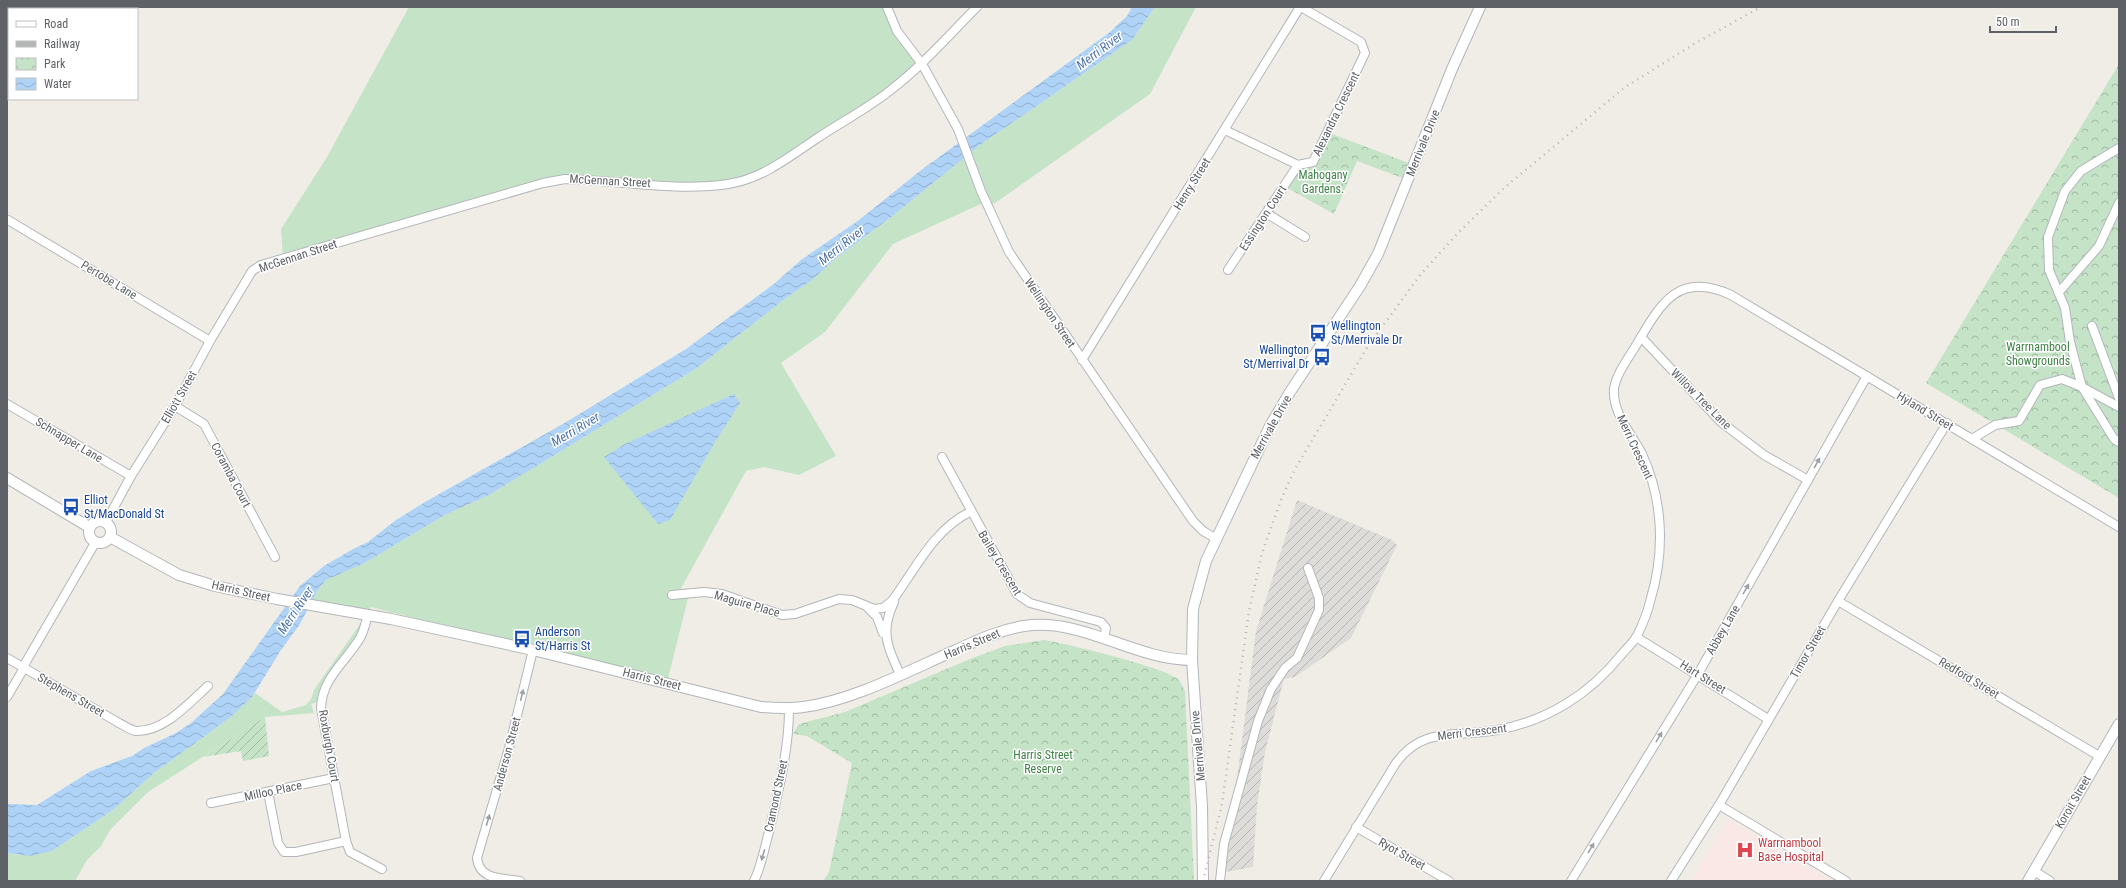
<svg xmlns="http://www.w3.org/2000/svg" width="2126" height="888" font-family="'Roboto Condensed',sans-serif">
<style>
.industrial{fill:url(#industrial-furrows)}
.medical{fill:#f9e8e5}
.grass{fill:#c5e3c7}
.park{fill:url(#park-crowns)}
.garden{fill:url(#garden-furrows)}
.water{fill:url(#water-waves)}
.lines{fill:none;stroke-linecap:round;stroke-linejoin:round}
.minor-casing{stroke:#b3b6ba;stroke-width:10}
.tertiary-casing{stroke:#b3b6ba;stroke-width:12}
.minor{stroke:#fff;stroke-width:8}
.tertiary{stroke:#fff;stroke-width:10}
.rail{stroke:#b4b5b5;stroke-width:2.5;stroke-dasharray:1 5;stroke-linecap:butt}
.oneway{fill:#9ea0a3}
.labels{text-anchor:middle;stroke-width:3;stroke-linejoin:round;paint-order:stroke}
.street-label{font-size:12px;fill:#5e6165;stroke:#fff}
.park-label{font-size:12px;fill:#3e8346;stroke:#fff}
.transit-label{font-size:12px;fill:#164399;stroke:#fff;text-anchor:start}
.health-label{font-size:12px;fill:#be3a42;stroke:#fff;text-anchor:start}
.water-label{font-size:13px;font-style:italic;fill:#4c73a8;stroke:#fff}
</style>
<defs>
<pattern id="industrial-furrows" width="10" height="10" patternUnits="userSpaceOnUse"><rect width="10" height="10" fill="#dedcd8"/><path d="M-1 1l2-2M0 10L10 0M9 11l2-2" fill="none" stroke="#b7b6b3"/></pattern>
<pattern id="park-crowns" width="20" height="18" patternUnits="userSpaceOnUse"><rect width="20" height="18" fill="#c5e3c7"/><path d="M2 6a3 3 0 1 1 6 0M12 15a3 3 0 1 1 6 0" fill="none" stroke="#a3bba5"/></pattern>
<pattern id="garden-furrows" width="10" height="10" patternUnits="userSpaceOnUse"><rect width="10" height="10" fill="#c5e3c7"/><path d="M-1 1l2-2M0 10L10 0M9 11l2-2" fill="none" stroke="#a3bba5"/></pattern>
<pattern id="water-waves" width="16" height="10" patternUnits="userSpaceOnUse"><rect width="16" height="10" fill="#aed3f7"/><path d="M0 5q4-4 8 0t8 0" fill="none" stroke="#91afcc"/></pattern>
</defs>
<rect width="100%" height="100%" fill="#efede6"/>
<!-- industrial -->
<path class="industrial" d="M1297,500L1392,540L1397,545L1351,638L1295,677L1284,679L1265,752L1257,806L1253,867L1225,872L1256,631Z"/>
<!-- medical -->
<path class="medical" d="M1728,818L1832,881H1691Z"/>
<!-- grass -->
<g class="grass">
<path d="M409,7H887L922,64L891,90L758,175L703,187L565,179L283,259L281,229L327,157Z"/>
<path d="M1155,7H1196L1150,94L998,201L988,207L985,202L893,244L825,332L781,363L836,456L799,475L764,467L746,471L680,590L689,594L667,683L371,607L363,632L345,657L321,701L311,704L314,713L265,717L148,792L110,830L101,846L87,860L75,881H7V853L18,855L52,851L113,810L154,773L231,717L255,693L282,712L306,705L311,699L314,690L367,614L309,605L317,591L326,580L363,564L445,515L489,495L697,368L786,298L811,281L834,260L895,214L980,145L1132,40Z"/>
</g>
<!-- park -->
<g class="park">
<path d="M2119,64V498L1926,383Z"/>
<path d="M1327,132L1414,165L1408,180L1357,161L1334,214L1284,186L1298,165L1313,161Z"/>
<path d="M1044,640C1064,643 1168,668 1179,680C1181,683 1183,687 1185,691L1194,881H823L829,872L852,763L807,736L793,734L799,724L845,712L970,659L1005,646Z"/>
</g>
<!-- garden -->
<path class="garden" d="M265,717L269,756L243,761L241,751L203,757Z"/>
<!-- water -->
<g class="water">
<path d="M1132,7H1155L1132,40L980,145L895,214L834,260L811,281L786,298L697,368L489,495L445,515L363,564L326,580L317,591L300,624L281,650L252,697L231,717L154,773L113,810L52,851L30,856L7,853V804L37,805L91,771L132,756L144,748L176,733L191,723L223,694L300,586L324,566L353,549L368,542L396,520L425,502L563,424L686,349L775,283L801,260L859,220L920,171L1110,32L1127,16Z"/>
<path d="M734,394L740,403L715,442L670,520L658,524L604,457L625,444Z"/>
</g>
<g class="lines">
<!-- minor casing -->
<g class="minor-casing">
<g id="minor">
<path d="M887,7L897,31L922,64L958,129L981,191L1009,252L1193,521L1203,531L1215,538"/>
<path d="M1225,130L1298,165L1313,162L1365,53L1361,42L1301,7"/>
<path d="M2119,148L2081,171L2065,191L2048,237L2049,270L2065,308L2070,342L2082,387L2114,439L2119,442"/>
<path d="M1266,213L1305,237"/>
<path d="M8,220L210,341"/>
<path d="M1228,270L1298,165"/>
<path d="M2059,292L2099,246L2119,203"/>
<path d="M2092,326L2119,398"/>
<path d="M1641,337L1721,422L1764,455L1808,480"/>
<path d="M1082,360L1300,7"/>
<path d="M7,404L131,476"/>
<path d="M175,406L204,424L275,557"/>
<path d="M1972,439L1995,425L2019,421L2040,385L2062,379L2082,387L2119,407"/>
<path d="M942,457L1017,594L1030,603L1101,622L1106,628L1104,639"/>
<path d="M106,522L131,476L175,406L210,341L252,271L261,265L543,183L565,179C618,180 676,192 728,184C762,179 789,157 816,139C841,122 869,108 892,89C923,65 949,35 977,7"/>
<path d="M672,595L704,592L722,594L782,615L795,614L839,599L852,600L874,609L883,608L892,601C915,570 934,529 970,512"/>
<path d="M1838,601L2099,756"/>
<path d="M894,602C880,631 887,647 900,674"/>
<path d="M868,608L877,617L883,633"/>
<path d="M368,614C366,622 364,631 360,638C345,663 322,678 321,708L346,841L350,852L382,869"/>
<path d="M1636,637L1768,719"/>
<path d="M7,658L119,723C125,726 130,730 136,731C164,732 189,703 208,686"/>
<path d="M23,667L95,543"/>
<path d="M7,697L24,668"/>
<path d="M268,792L278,843L284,852H296L346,841"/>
<path d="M211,803L334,778"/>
<path d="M1719,805L1846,881"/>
<path d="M1356,827L1449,881"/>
<path d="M2034,871L2050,881"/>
<path d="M520,881C502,878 479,880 477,858L509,748L533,650"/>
<path d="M754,881C762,865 765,845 770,828C779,788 789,749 789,709"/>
<path d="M1220,881L1224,844L1258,721L1271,689L1285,668L1297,658L1319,610V598L1308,568"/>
<path d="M1324,881L1396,763C1424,725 1457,738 1497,730C1547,721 1590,694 1621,655C1626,649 1633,643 1637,636C1643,624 1648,611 1651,598C1665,551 1663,499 1642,454C1632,434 1612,413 1614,389C1616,374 1628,359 1635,347C1660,305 1677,270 1731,295L2119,527"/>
<path d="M1571,881L1698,674L1867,376"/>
<path d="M1671,881L1719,805L1838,601L1947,423"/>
</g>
</g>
<!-- tertiary casing -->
<g class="tertiary-casing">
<g id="tertiary">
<path d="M7,478L89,527"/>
<circle cx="100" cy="532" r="11"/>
<path d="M110,537L179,575L215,586L277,599L391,619L533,650L761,707C775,708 789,709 803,707C852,701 910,670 956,650C978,640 999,630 1024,626C1082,617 1134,660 1192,660"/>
<path d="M1203,881L1202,806L1192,660L1193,609L1206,561L1270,426L1290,392L1360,286L1378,254L1452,69L1480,7"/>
<path d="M2028,881L2119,724"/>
</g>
</g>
<!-- minor -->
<use href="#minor" class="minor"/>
<!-- tertiary -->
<use href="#tertiary" class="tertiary"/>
<!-- rail -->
<path class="rail" d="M1203,881L1222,804L1249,611L1262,553L1281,500L1295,469L1368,346L1421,274L1456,235L1503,189L1624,88L1694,44L1761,7"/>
</g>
<!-- one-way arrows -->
<defs><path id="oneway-solid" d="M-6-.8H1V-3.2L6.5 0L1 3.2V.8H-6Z"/></defs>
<g class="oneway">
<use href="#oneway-solid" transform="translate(1817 463) rotate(-60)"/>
<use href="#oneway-solid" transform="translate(1746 589) rotate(-60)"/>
<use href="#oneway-solid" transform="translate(522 695) rotate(-76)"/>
<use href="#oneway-solid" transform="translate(1659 737) rotate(-59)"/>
<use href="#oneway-solid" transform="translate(488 820) rotate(-74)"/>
<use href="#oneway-solid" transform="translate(1591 848) rotate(-59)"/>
<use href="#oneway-solid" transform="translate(763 855) rotate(106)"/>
</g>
<!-- icons -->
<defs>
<g id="bus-bare" transform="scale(1.38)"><path d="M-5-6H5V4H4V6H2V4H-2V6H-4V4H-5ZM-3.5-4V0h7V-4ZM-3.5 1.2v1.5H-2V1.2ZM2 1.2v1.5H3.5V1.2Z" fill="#1a4fb4" stroke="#fff" stroke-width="2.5" paint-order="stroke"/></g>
<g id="hospital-bare" transform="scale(1.38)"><path d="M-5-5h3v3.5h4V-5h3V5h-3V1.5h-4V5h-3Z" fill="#e0444e" stroke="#fff" stroke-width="2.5" paint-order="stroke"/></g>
</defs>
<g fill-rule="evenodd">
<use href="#bus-bare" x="1318" y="333"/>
<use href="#bus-bare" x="1322" y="357"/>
<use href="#bus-bare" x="71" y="507"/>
<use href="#bus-bare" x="522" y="639"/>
<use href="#hospital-bare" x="1745" y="850"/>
</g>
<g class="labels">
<!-- street labels -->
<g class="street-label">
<text transform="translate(1336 114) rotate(-64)" y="4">Alexandra Crescent</text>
<text transform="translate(1423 143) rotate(-68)" y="4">Merrivale Drive</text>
<text transform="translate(610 181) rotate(3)" y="4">McGennan Street</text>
<text transform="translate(1192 184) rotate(-58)" y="4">Henry Street</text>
<text transform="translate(1263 218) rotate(-57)" y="4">Essington Court</text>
<text transform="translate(298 256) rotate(-18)" y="4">McGennan Street</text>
<text transform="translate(109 280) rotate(31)" y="4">Pertobe Lane</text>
<text transform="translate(1050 313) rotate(56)" y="4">Wellington Street</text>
<text transform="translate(179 397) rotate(-60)" y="4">Elliott Street</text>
<text transform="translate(1701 399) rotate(45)" y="4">Willow Tree Lane</text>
<text transform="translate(1925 411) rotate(31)" y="4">Hyland Street</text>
<text transform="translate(1271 427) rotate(-61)" y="4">Merrivale Drive</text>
<text transform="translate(69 440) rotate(31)" y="4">Schnapper Lane</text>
<text transform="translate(1635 447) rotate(65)" y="4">Merri Crescent</text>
<text transform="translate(231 475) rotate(62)" y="4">Coramba Court</text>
<text transform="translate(1000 563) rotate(59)" y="4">Bailey Crescent</text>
<text transform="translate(241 591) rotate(13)" y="4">Harris Street</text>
<text transform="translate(747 604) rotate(16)" y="4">Maguire Place</text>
<text transform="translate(1723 630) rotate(-60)" y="4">Abbey Lane</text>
<text transform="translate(972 644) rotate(-23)" y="4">Harris Street</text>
<text transform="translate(1808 652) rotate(-60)" y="4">Timor Street</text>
<text transform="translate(1703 677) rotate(32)" y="4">Hart Street</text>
<text transform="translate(1969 678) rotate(31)" y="4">Redford Street</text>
<text transform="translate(652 679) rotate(14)" y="4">Harris Street</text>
<text transform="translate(71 695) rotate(30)" y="4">Stephens Street</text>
<text transform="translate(1472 732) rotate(-7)" y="4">Merri Crescent</text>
<text transform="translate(329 746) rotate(80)" y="4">Roxburgh Court</text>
<text transform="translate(1198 746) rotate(-95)" y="4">Merrivale Drive</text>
<text transform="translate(507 754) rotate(-75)" y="4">Anderson Street</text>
<text transform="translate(273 791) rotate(-12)" y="4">Milloo Place</text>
<text transform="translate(776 796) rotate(-78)" y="4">Cramond Street</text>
<text transform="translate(2073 802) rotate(-60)" y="4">Koroit Street</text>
<text transform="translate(1402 854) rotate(30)" y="4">Ryot Street</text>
</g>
<!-- park labels -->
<g class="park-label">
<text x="1323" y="179">Mahogany<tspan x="1323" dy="14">Gardens.</tspan></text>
<text x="2038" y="351">Warrnambool<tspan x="2038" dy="14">Showgrounds</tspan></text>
<text x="1043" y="759">Harris Street<tspan x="1043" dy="14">Reserve</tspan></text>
</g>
<!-- transit labels -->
<g class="transit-label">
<text x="1331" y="330">Wellington<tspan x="1331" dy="14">St/Merrivale Dr</tspan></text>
<text x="1309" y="354" text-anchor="end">Wellington<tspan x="1309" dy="14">St/Merrival Dr</tspan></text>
<text x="84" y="504">Elliot<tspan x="84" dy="14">St/MacDonald St</tspan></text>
<text x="535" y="636">Anderson<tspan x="535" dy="14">St/Harris St</tspan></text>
</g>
<!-- health labels -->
<g class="health-label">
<text x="1758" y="847">Warrnambool<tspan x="1758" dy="14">Base Hospital</tspan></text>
</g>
<!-- water labels -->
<g class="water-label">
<text transform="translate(1099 50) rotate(-37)" y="5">Merri River</text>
<text transform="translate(841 245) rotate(-38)" y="5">Merri River</text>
<text transform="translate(575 429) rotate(-31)" y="5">Merri River</text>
<text transform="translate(295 610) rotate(-56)" y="5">Merri River</text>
</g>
</g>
<!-- border -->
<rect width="2126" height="888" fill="none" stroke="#5e6165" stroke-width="16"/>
<!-- legend -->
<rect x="8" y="8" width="130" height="92" fill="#ffffff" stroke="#bfc0c1"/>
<rect x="16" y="21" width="20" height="6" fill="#ffffff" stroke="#bfc0c1"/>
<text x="44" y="28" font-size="12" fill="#5e6165">Road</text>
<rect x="16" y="41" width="20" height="6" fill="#b4b5b5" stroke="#bfc0c1"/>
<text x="44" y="48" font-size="12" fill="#5e6165">Railway</text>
<rect x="16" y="58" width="20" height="12" fill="url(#park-crowns)" stroke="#bfc0c1"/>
<text x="44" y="68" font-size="12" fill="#5e6165">Park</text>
<rect x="16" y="78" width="20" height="12" fill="url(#water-waves)" stroke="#bfc0c1"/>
<text x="44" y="88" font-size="12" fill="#5e6165">Water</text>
<!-- scale -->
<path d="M1990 26v6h66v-6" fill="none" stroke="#5e6165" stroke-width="2"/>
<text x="1996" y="26" font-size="12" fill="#5e6165" stroke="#ffffff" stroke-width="3" paint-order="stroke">50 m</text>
</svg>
